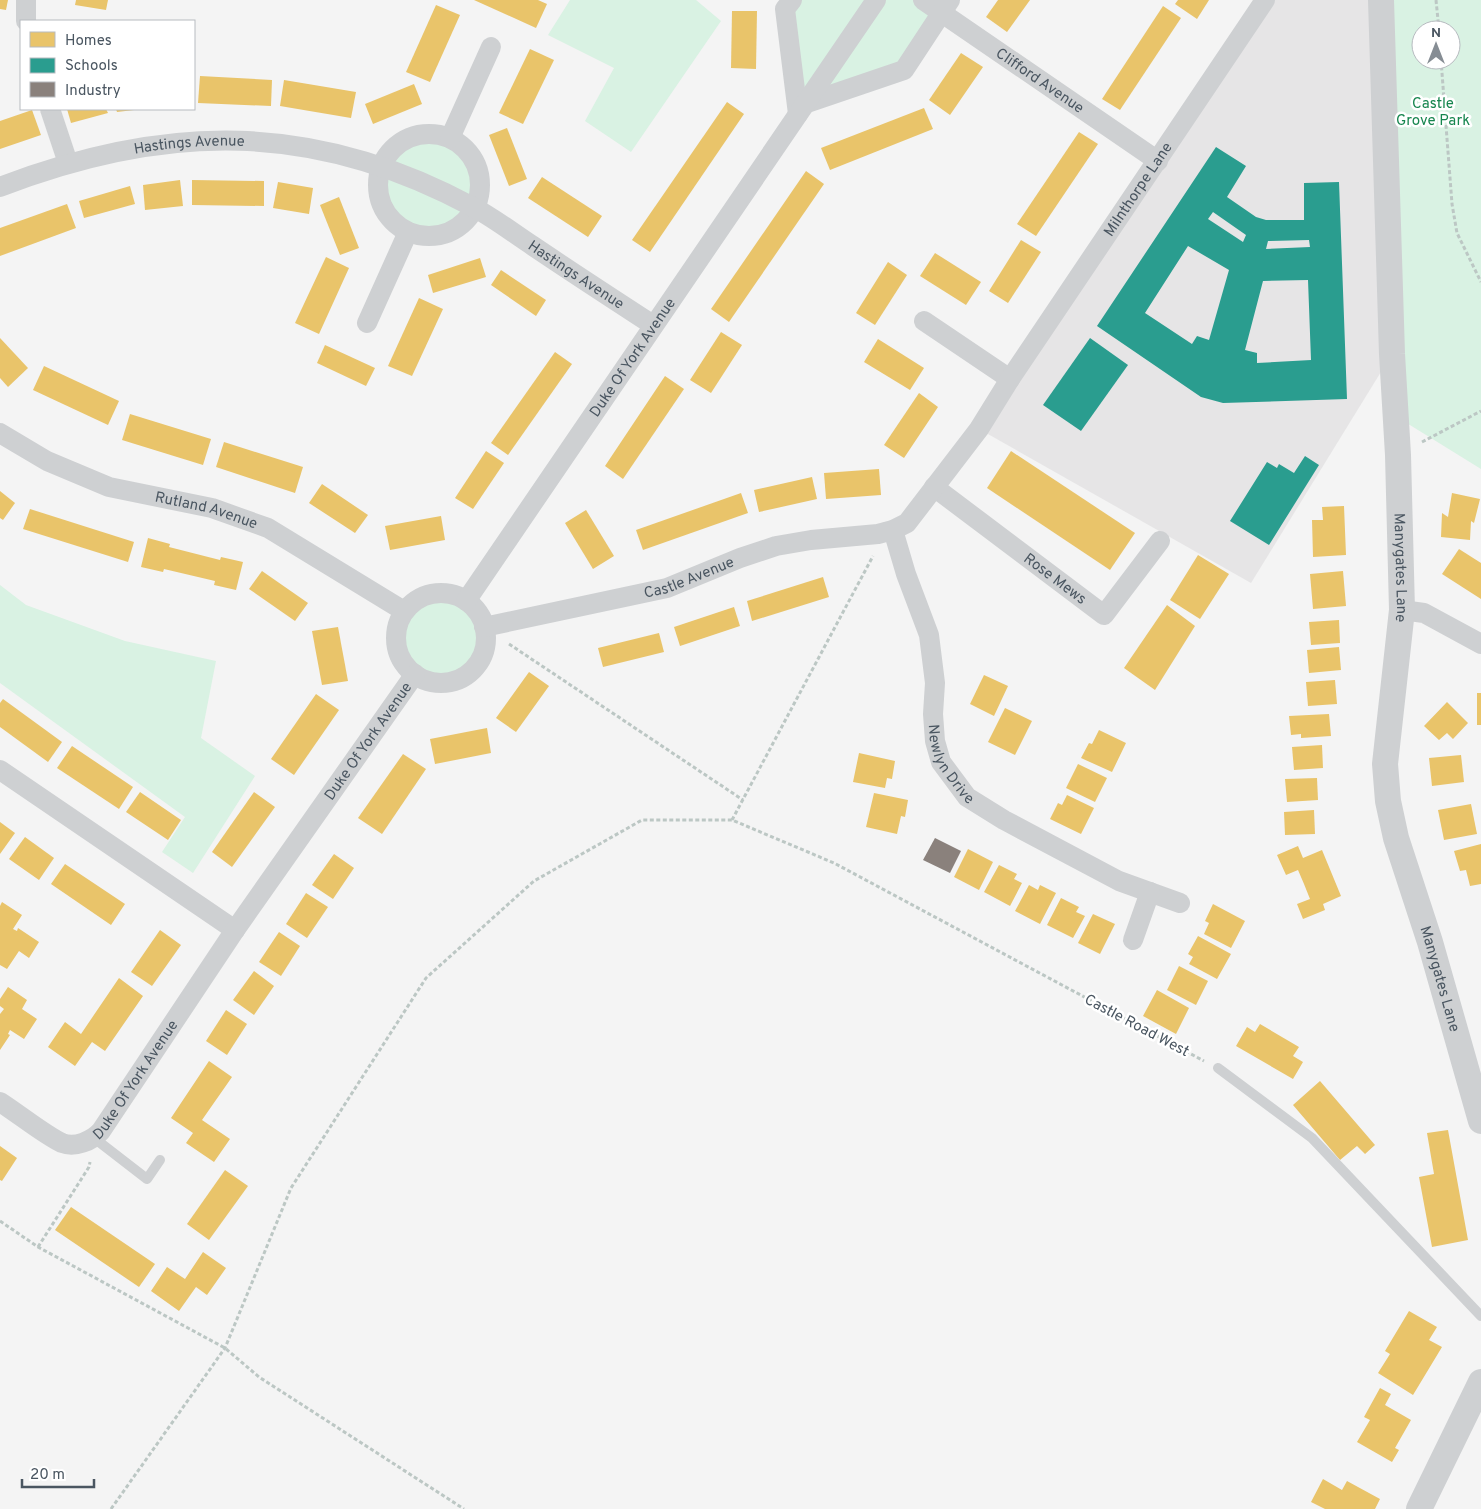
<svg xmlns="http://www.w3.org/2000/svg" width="1481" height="1509" font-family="Overpass,sans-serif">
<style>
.education{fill:#e6e5e6}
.green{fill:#d9f2e3;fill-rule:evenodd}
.homes{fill:#e9c46a}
.schools{fill:#2a9d8f;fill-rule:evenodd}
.industry{fill:#8a817c}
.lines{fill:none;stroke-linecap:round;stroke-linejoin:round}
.path{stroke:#bcc7c4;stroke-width:3;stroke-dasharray:4 2.5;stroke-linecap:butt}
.service{stroke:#ced0d2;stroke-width:10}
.minor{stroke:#ced0d2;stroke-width:20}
.tertiary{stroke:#ced0d2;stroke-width:26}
.labels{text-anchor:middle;stroke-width:5;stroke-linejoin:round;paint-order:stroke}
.street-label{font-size:15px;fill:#4a5661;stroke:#fff}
.park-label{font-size:15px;fill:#17864f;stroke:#fff}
</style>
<rect width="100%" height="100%" fill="#f4f4f4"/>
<!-- education -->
<path class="education" d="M1265,0H1381L1392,354L1251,583L979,429Z"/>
<!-- green -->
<g class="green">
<path d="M570,0H696L721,21L631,152L585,121L614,68L548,35Z"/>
<path d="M792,0H950L904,70L804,104Z"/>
<path d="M1381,0H1481V469L1397,417ZM1421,30H1451V60H1421Z"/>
<circle cx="429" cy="185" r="51"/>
<path d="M0,585L26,605L125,641L216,661L201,738L255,776L193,873L162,852L185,817L0,683Z"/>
<circle cx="441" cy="638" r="44"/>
</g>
<!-- homes -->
<g class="homes">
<path d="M0,0H8L6,10L0,9Z"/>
<path d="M76,0H108L106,10L75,5Z"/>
<path d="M474,0H538L547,4L536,28Z"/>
<path d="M998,0H1030L1007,32L986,17Z"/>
<path d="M1178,0H1209L1197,19L1175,4Z"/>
<path d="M436,5L460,15L430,82L406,72Z"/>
<path d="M1163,6L1181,18L1120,110L1102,99Z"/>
<path d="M732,11H757L756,69L731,68Z"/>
<path d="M530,49L554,60L523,124L499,113Z"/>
<path d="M961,53L983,67L950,115L929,100Z"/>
<path d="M200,76L272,80L271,106L198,103Z"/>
<path d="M284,80L356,92L351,118L280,106Z"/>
<path d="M414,84L422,104L373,124L365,104Z"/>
<path d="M727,102L744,114L650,252L632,240Z"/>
<path d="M924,108L933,129L830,170L821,148Z"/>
<path d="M67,109H106L108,113L71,123Z"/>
<path d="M116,109H134V110L117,112Z"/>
<path d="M32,110L41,135L0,149V121Z"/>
<path d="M507,128L527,179L509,186L489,135Z"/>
<path d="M1079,132L1098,144L1036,236L1017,224Z"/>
<path d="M806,171L824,184L729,322L711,309Z"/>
<path d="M542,177L602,216L588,237L528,198Z"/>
<path d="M180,180L183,206L145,210L143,185Z"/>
<path d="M192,180L264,181V206L192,205Z"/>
<path d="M278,182L313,188L309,214L273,208Z"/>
<path d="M130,186L135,204L84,218L79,201Z"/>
<path d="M339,197L359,248L340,255L320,205Z"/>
<path d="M67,204L76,228L0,256V228Z"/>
<path d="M1021,240L1041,252L1008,303L989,291Z"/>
<path d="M935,253L981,282L966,305L920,276Z"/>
<path d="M326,257L349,268L319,334L295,323Z"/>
<path d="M480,258L486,277L433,293L428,275Z"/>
<path d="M888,262L907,275L875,325L856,313Z"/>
<path d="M501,270L546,300L536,316L491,285Z"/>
<path d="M419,298L443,309L412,376L388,366Z"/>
<path d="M721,332L742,345L711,393L690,380Z"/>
<path d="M0,338L28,368L8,387L0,378Z"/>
<path d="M878,339L924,368L910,390L864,362Z"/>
<path d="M325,345L375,368L366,386L317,363Z"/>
<path d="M555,352L572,364L508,455L491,443Z"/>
<path d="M44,366L119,401L108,425L33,390Z"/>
<path d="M665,376L684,389L623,479L605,466Z"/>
<path d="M919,393L938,407L904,458L884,445Z"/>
<path d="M130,414L211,439L203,465L122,440Z"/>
<path d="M224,442L303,467L295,493L216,467Z"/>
<path d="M486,451L504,463L473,509L455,498Z"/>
<path d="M1011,451L1135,533L1110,570L987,488Z"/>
<path d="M879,469L881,495L826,499L824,473Z"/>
<path d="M812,477L817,499L759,512L754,490Z"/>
<path d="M322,484L368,515L355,533L309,503Z"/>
<path d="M0,491L15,503L3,520L0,518Z"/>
<path d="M741,493L748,513L643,550L636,530Z"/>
<path d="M1452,493L1480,499L1474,523L1471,521L1470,540L1441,537L1442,513L1448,517Z"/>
<path d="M1344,506L1346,555L1313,557L1312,520H1323L1322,507Z"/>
<path d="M30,509L134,542L128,562L23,529Z"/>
<path d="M586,510L614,556L593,569L565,523Z"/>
<path d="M441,516L445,540L390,550L385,526Z"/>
<path d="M148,538L170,544L169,547L220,560L221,557L243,562L236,590L214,585L215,581L164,569L163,572L141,567Z"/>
<path d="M1459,549L1481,563V599L1442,574Z"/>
<path d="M1198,555L1229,574L1200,619L1170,600Z"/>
<path d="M262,571L308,603L295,621L249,589Z"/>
<path d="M1343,571L1346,606L1313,609L1310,574Z"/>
<path d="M823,577L829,597L752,621L747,601Z"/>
<path d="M1167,605L1195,626L1155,690L1124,668Z"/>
<path d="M734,607L740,626L680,646L674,627Z"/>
<path d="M1339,620L1340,643L1311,645L1309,622Z"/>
<path d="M338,627L348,681L322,685L312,631Z"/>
<path d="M659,633L664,652L603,667L598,648Z"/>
<path d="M1339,647L1341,670L1309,673L1307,650Z"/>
<path d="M529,672L549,686L516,732L496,718Z"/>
<path d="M984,675L1008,686L994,716L970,704Z"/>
<path d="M1335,680L1337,704L1308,706L1306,682Z"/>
<rect x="1477" y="693" width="4" height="32"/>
<path d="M316,694L339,710L294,775L271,759Z"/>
<path d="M3,699L62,742L48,762L0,727V703Z"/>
<path d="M1447,702L1468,723L1453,739L1447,733L1439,740L1424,726Z"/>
<path d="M1005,708L1032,721L1015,755L988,742Z"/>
<path d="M1329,714L1331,736L1301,738V734L1291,735L1289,716Z"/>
<path d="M487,728L491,753L435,764L430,739Z"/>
<path d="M1099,730L1126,743L1112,772L1081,758L1089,743L1092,744Z"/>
<path d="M1322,745L1323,768L1294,770L1292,747Z"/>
<path d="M72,746L133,787L119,809L57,768Z"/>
<path d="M859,753L895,761L892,779L887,778L885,788L853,782Z"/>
<path d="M403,754L426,769L382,834L358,818Z"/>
<path d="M1461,755L1464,782L1432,786L1429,758Z"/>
<path d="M1078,764L1107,778L1095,802L1066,788Z"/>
<path d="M1317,778L1318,800L1287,802L1285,779Z"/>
<path d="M140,792L181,820L168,840L126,812Z"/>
<path d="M254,792L275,807L232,867L212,852Z"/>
<path d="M874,793L908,800L905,817L901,816L897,834L866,827Z"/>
<path d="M1067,795L1094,808L1081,834L1050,819L1058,803L1062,805Z"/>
<path d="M1471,804L1477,834L1444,840L1438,810Z"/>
<path d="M1314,810L1315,834L1285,835L1284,812Z"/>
<path d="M0,822L15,833L0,854Z"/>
<path d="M25,837L54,858L39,880L9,859Z"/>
<path d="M1481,844V884L1470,886L1466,870L1460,871L1454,851Z"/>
<path d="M1298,846L1303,858L1322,850L1341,896L1323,904L1325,910L1303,919L1297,904L1310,899L1304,884L1298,870L1286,875L1277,855Z"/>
<path d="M968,849L993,862L979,890L954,877Z"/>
<path d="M334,854L354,868L333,899L312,885Z"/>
<path d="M65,864L125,904L111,925L51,884Z"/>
<path d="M999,865L1017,874L1014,879L1022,883L1010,906L984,892Z"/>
<path d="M1029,885L1038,890L1040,885L1056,893L1040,924L1015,911Z"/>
<path d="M306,893L328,907L307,938L286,924Z"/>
<path d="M1061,898L1079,907L1076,912L1085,916L1073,938L1047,925Z"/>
<path d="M2,902L22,915L13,929L17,931L18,928L39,942L29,958L19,951L7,969L0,965V906Z"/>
<path d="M1213,904L1245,921L1231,948L1204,934L1209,923L1205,921Z"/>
<path d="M1093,914L1115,924L1100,954L1078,943Z"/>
<path d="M160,930L181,945L152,986L131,972Z"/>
<path d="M279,932L300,946L281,976L259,962Z"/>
<path d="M1198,936L1231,954L1217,979L1189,964L1193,957L1188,954Z"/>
<path d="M1179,966L1208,981L1196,1005L1167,990Z"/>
<path d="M254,971L274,986L254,1015L233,1000Z"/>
<path d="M119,978L143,996L105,1051L92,1042L75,1066L48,1047L65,1022L81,1034Z"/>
<path d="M8,987L27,1000L22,1009L37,1019L24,1039L10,1030L8,1034L10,1035L0,1050V1014L4,1009L0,1006V999Z"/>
<path d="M1157,990L1189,1008L1176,1034L1143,1016Z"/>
<path d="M226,1010L247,1024L227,1055L206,1041Z"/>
<path d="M1260,1024L1299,1047L1293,1056L1303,1062L1293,1079L1236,1046L1247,1027L1255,1032Z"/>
<path d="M209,1061L232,1077L202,1120L230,1139L214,1162L186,1143L193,1133L171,1118Z"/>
<path d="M1320,1081L1375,1145L1365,1154L1357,1146L1340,1160L1293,1105Z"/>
<path d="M1448,1130L1468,1240L1432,1247L1419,1177L1434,1174L1427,1133Z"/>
<path d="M0,1146L17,1158L2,1181L0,1180Z"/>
<path d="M225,1170L248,1186L209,1240L187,1224Z"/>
<path d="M71,1207L155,1264L139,1287L55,1230Z"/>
<path d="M203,1252L226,1268L207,1295L196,1287L179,1311L151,1291L167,1267L185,1279Z"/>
<path d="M1409,1311L1437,1327L1429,1340L1442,1347L1413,1395L1378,1373L1390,1354L1385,1351Z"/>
<path d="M1380,1388L1391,1394L1385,1405L1411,1420L1395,1448L1399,1450L1392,1462L1357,1442L1370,1420L1364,1417Z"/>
<path d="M1323,1479L1342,1490L1347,1481L1380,1499L1375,1509H1325L1311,1502Z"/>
</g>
<!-- schools -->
<g class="schools">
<path d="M1216,147L1246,166L1227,197L1256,217L1266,220H1304V183L1339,182L1347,399L1223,403L1201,397L1097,326ZM1213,212L1246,235L1243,242L1208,219ZM1309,240L1310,247L1266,249L1268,241ZM1188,246L1229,270L1209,340L1197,336L1192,344L1145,313ZM1308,280L1311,360L1257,363V353L1245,350L1263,281Z"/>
<path d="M1090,338L1128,365L1081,431L1043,405Z"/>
<path d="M1305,456L1319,465L1269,545L1230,521L1267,462L1277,468L1279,464L1294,473Z"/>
</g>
<!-- industry -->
<path class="industry" d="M935,838L961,851L950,873L923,860Z"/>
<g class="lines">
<!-- path -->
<g class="path">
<path d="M1436,0L1439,30"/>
<path d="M1441,60L1452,204L1457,233L1481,282"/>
<path d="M1422,442L1481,411"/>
<path d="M509,644L743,800"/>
<path d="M732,820L873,556"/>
<path d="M0,1221L38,1247L225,1348L259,1377L464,1509"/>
<path d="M38,1247L89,1167L90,1162"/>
<path d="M111,1509L225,1348L291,1188L426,978L534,881L642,820H732L834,863L1204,1061"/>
</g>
<!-- service -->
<g class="service">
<path d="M1218,1068L1312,1138L1481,1316"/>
<path d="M94,1138L147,1179L160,1160"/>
</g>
<!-- minor -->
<g class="minor">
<path d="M792,0L785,9L798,114"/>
<path id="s1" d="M923,0L1158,161"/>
<path d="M26,21V0"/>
<path d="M804,104L904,70L950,0"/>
<path d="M50,109L68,163"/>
<circle cx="429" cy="185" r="51"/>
<path d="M450,138L491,47"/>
<path id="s2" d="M0,187C166,123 314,121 473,207C494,218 513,233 533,246C573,273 613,299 653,325"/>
<path d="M924,321L1010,379"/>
<path d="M367,323L408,232"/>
<path id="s3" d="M0,433L47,461L109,487L212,508L268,528L404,611"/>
<path id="s4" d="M934,487L1104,615L1160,541"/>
<path id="s5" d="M893,530L906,574L929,635L935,683L933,714L935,741L941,762L967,797L1004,820L1119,881L1180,903"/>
<circle cx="441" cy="638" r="45"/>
<path id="s6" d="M466,601L876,0"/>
<path d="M1402,610L1424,613L1481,644"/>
<path id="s7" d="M484,627L667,588L740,558L776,546L811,540L878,534L893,530L907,523L979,429L1010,379L1265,0"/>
<path d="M0,770L235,930"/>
<path d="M1133,940L1150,892"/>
<path id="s8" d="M0,1102C16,1112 46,1136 62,1143C75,1148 92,1141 101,1131L235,930L415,674"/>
</g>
<!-- tertiary -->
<g class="tertiary">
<path id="s9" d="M1381,0L1392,354L1398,455L1402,610L1385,764L1388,801L1396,838L1430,942L1481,1121"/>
<path d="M1419,1509L1481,1382"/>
</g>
</g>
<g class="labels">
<!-- street labels -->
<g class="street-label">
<text dy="5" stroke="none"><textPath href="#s1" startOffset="142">Clifford Avenue</textPath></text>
<text dy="5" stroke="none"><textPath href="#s2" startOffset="195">Hastings Avenue</textPath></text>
<text dy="5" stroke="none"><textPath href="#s7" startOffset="844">Milnthorpe Lane</textPath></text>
<text dy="5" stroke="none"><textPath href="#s2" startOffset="614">Hastings Avenue</textPath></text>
<text dy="5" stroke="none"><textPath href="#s6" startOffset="295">Duke Of York Avenue</textPath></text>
<text dy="5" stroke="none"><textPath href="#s3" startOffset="222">Rutland Avenue</textPath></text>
<text dy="5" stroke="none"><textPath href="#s9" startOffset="568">Manygates Lane</textPath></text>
<text dy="5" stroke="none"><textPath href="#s7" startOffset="211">Castle Avenue</textPath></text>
<text dy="5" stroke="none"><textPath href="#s4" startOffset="152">Rose Mews</textPath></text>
<text dy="5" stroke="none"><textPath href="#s8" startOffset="590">Duke Of York Avenue</textPath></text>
<text dy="5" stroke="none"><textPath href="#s5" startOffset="245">Newlyn Drive</textPath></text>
<text dy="5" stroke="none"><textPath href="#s9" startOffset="988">Manygates Lane</textPath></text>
<text transform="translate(1137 1025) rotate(28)" y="5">Castle Road West</text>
<text dy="5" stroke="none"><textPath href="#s8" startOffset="179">Duke Of York Avenue</textPath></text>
</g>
<!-- park labels -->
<g class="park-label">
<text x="1433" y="108">Castle<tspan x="1433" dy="17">Grove Park</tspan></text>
</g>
</g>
<!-- legend -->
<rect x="20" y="20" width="175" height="90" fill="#ffffff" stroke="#b7bbc0"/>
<rect x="30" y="32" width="25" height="15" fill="#e9c46a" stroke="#b7bbc0"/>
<text x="65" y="45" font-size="15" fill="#4a5661">Homes</text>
<rect x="30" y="58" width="25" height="15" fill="#2a9d8f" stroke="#b7bbc0"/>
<text x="65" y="70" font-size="15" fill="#4a5661">Schools</text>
<rect x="30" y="82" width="25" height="15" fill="#8a817c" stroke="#b7bbc0"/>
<text x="65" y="95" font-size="15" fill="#4a5661">Industry</text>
<!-- north arrow -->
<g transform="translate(1436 45)"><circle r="24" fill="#ffffff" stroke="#b7bbc0"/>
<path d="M0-4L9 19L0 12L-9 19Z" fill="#868d94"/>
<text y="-8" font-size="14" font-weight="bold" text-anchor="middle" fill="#4a5661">N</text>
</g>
<!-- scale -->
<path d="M22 1479v8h72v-8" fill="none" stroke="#4a5661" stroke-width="2.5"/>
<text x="30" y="1479" font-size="15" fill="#4a5661" stroke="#ffffff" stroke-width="4" paint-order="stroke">20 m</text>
</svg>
